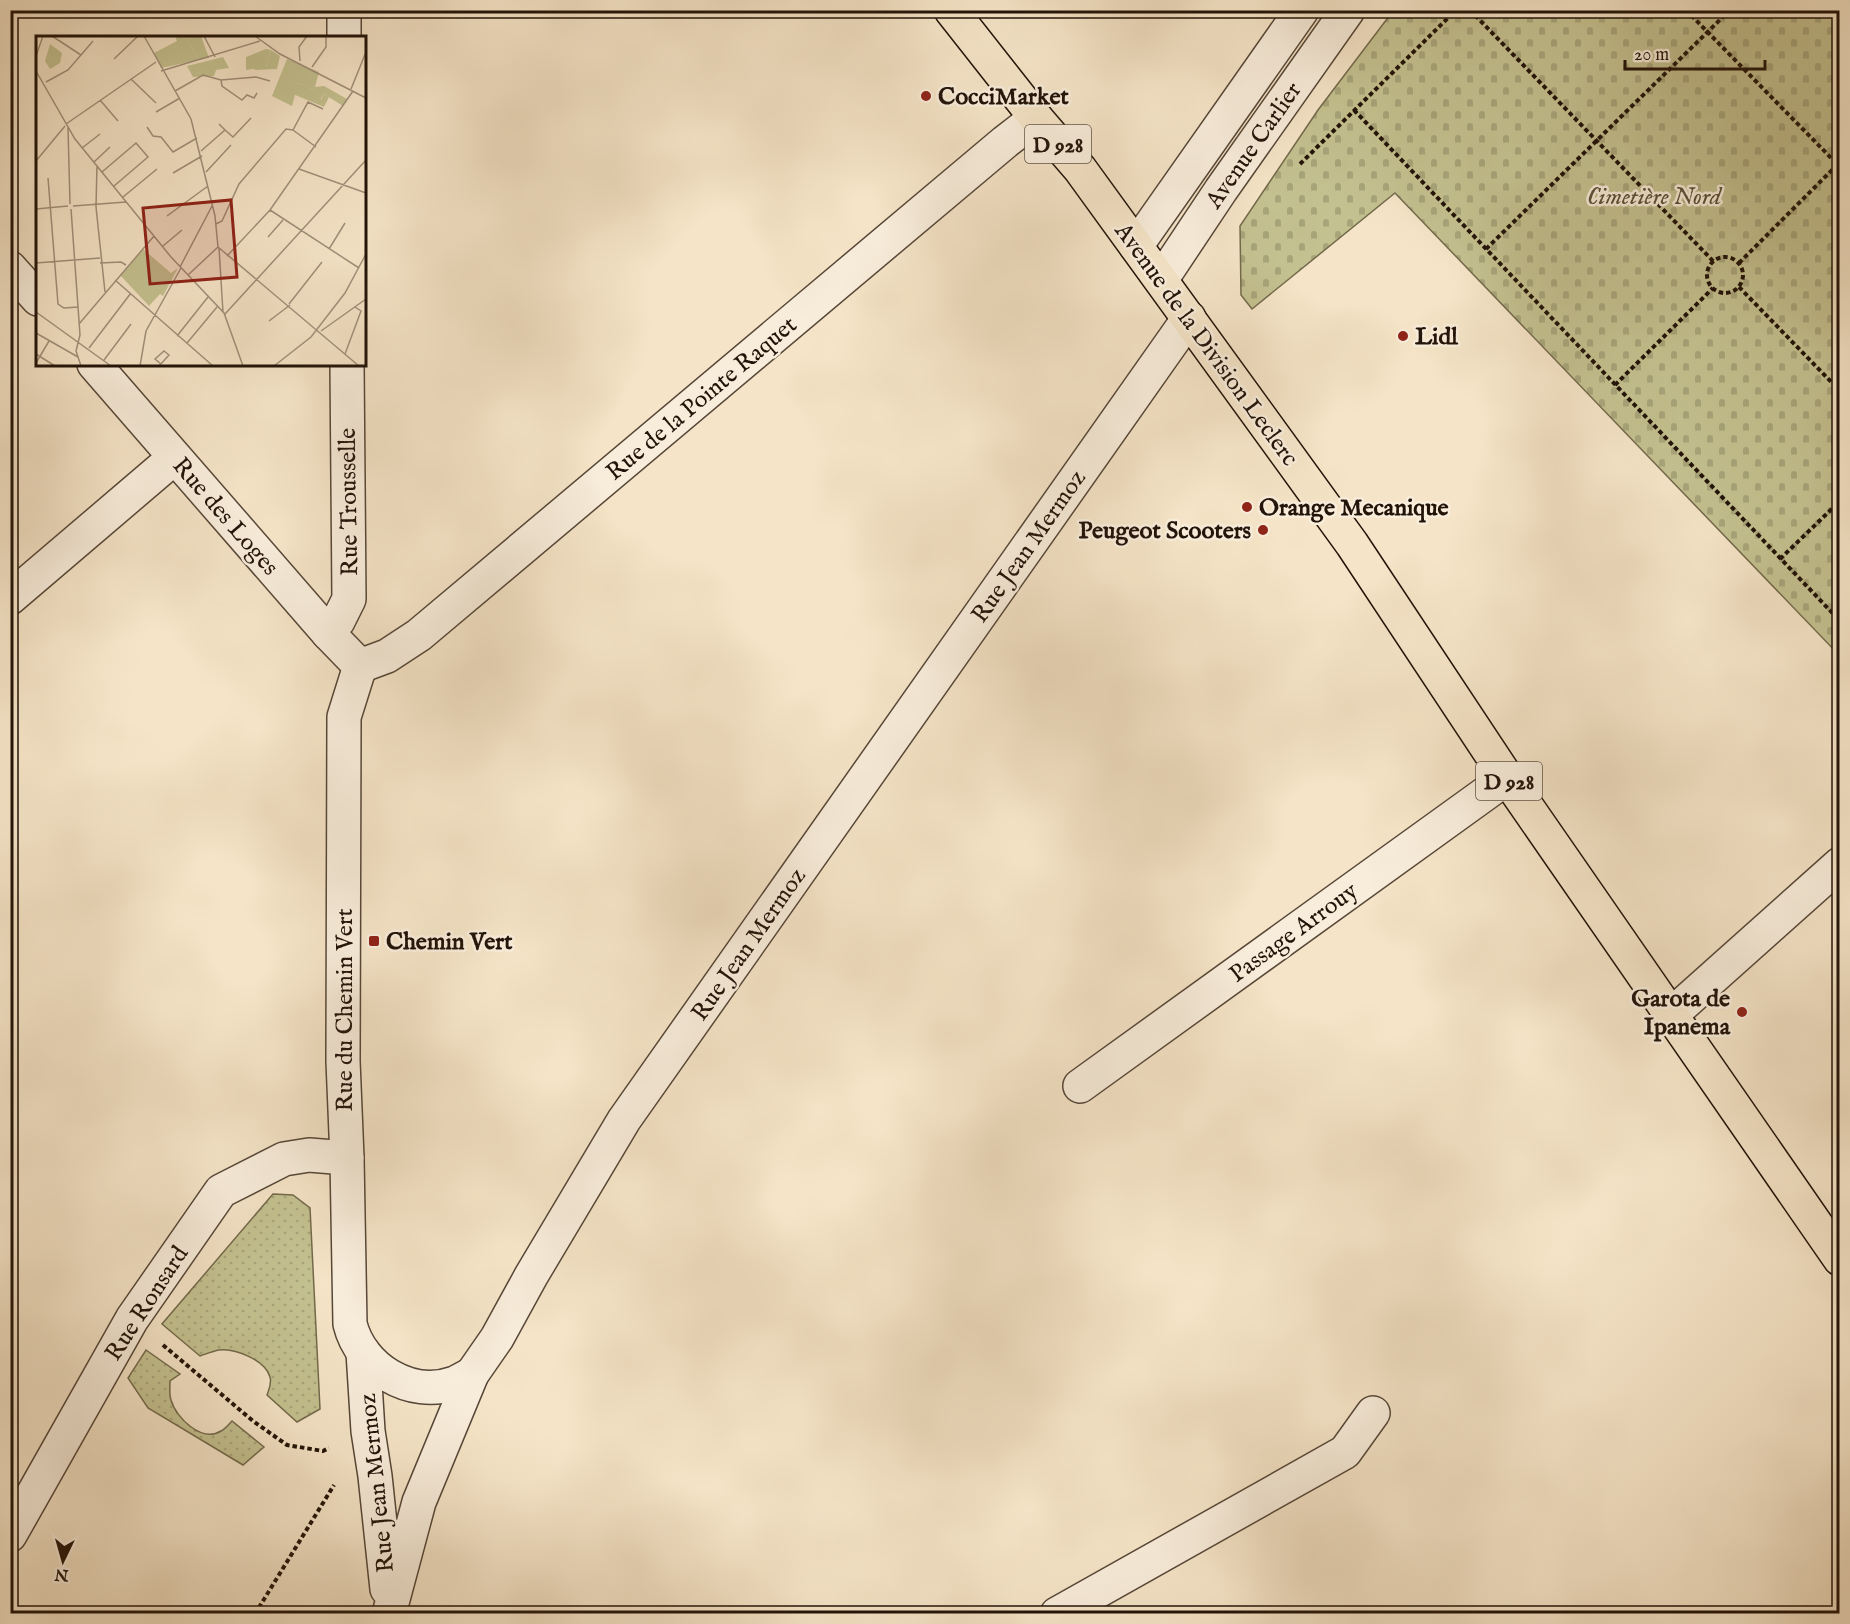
<svg xmlns="http://www.w3.org/2000/svg" width="1850" height="1624" font-family="'IM FELL English',serif">
<style>
.green{fill:url(#green-dots);stroke:#736a4c;stroke-width:1.5}
.cemetery{fill:url(#cemetery-stones);stroke:#736a4c;stroke-width:1.5}
.lines{fill:none;stroke-linecap:round;stroke-linejoin:round}
.minor-casing{stroke:#574738;stroke-width:36}
.major-casing{stroke:#221309;stroke-width:36}
.path{stroke:#221309;stroke-width:4;stroke-dasharray:4.5 3;stroke-linecap:butt}
.minor{stroke:#f8eddb;stroke-width:33}
.major{stroke:#f5e4c7;stroke-width:33}
.poi-dot{fill:#8f2418;stroke:#f8eddb;stroke-width:2}
.labels{text-anchor:middle;stroke-width:5;stroke-linejoin:round;paint-order:stroke}
.shield{fill:#f8eddb;stroke:#625448;stroke-width:1.5}
.shield-label{font-size:22px;font-weight:bold;fill:#221309}
.poi-label{font-size:24px;font-weight:bold;fill:#221309;stroke:#f8eddb;text-anchor:start}
.street-label{font-size:24px;fill:#221309;stroke:#f8eddb}
.park-label{font-size:24px;font-style:italic;fill:#5b5038;stroke:#f8eddb}
.inset-road{fill:none;stroke:#a1907b;stroke-width:1.5}
.view{fill:#8f2418;fill-opacity:0.15;stroke:#8f2418;stroke-width:3}
.inset-edge{fill:none;stroke:#221309;stroke-width:3}
</style>
<defs>
<pattern id="green-dots" width="8" height="8" patternUnits="userSpaceOnUse" patternTransform="scale(1.5)"><rect width="8" height="8" fill="#c4c190"/><path d="M2 2h.1M6 6h.1" fill="none" stroke="#a8a57b" stroke-width="1.8" stroke-linecap="round"/></pattern>
<pattern id="cemetery-stones" width="16" height="16" patternUnits="userSpaceOnUse" patternTransform="scale(1.5)"><rect width="16" height="16" fill="#c4c190"/><path d="M2 7V4a2 2 0 0 1 4 0v3zM10 15v-3a2 2 0 0 1 4 0v3z" fill="#a8a57b"/></pattern>
</defs>
<rect width="100%" height="100%" fill="#f5e4c7"/>
<filter id="stains"><feTurbulence type="fractalNoise" baseFrequency=".00333" numOctaves="4"/><feColorMatrix values="0 0 0 0 .2 0 0 0 0 .09 0 0 0 0 .02 0 0 0 .5 -.17"/></filter>
<radialGradient id="worn" r=".72"><stop offset=".6" stop-color="#630" stop-opacity="0"/><stop offset="1" stop-color="#630" stop-opacity=".3"/></radialGradient>
<!-- green -->
<g class="green">
<path d="M273,1194L293,1195L310,1208L320,1409L297,1422L267,1395C269,1389 272,1383 270,1377C265,1360 235,1348 219,1350C213,1351 206,1354 200,1356L162,1324Z"/>
<path d="M146,1350L180,1374L170,1381C170,1387 169,1394 171,1400C176,1418 202,1443 221,1431C225,1429 229,1424 232,1421L264,1447L243,1465L148,1408L128,1378Z"/>
</g>
<!-- cemetery -->
<path class="cemetery" d="M1393,11H1839V655L1395,193L1252,309L1241,295L1240,226L1318,110Z"/>
<g class="lines">
<!-- minor casing -->
<g class="minor-casing">
<g id="minor">
<path d="M344,10V38"/>
<path d="M1136,246L1302,10"/>
<path d="M10,268L38,299"/>
<path d="M1161,280L1221,190L1348,10"/>
<path d="M94,364L328,633L360,666"/>
<path d="M10,598L174,458"/>
<path d="M328,633L338,621L349,599L347,364"/>
<path d="M360,666L387,656L419,635L1005,142L1036,118"/>
<path d="M360,666L344,717L343,1061L347,1158L350,1324C361,1368 410,1399 455,1383C461,1380 466,1377 472,1374"/>
<path d="M1671,1015L1840,864"/>
<path d="M1080,1086L1507,778"/>
<path d="M363,1352L368,1431L375,1476L387,1589"/>
<path d="M10,1535L132,1319L221,1191L284,1159L309,1155L347,1158"/>
<path d="M389,1614L419,1502L472,1374L497,1338L531,1276L624,1120L1189,318"/>
<path d="M1057,1614L1345,1452L1373,1413"/>
</g>
</g>
<!-- major casing -->
<g class="major-casing">
<path id="major" d="M951,10L1036,118L1080,169L1352,544L1507,778L1840,1259"/>
</g>
<!-- path -->
<g class="path">
<path d="M1470,10L1714,262"/>
<path d="M1686,10L1840,167"/>
<path d="M1354,110L1840,621"/>
<path d="M1300,164L1456,10"/>
<path d="M1486,249L1730,10"/>
<circle cx="1725" cy="275" r="18"/>
<path d="M1739,263L1840,162"/>
<path d="M1739,287L1840,391"/>
<path d="M1615,385L1713,288"/>
<path d="M1780,559L1840,501"/>
<path d="M163,1345L253,1421L287,1445L323,1451L329,1448"/>
<path d="M255,1614L334,1485"/>
</g>
<!-- minor -->
<use href="#minor" class="minor"/>
<!-- major -->
<use href="#major" class="major"/>
</g>
<!-- markers -->
<g class="poi-dot">
<circle cx="926" cy="96" r="6"/>
<circle cx="1403" cy="336" r="6"/>
<circle cx="1247" cy="507" r="6"/>
<circle cx="1263" cy="530" r="6"/>
<rect x="368" y="935" width="12" height="12" rx="3"/>
<circle cx="1742" cy="1012" r="6"/>
</g>
<g class="labels">
<!-- shield labels -->
<g class="shield">
<rect x="1025" y="125" width="66" height="38" rx="4.5"/>
<rect x="1476" y="762" width="66" height="38" rx="4.5"/>
</g>
<g class="shield-label">
<text x="1058" y="152">D 928</text>
<text x="1509" y="789">D 928</text>
</g>
<!-- poi labels -->
<g class="poi-label">
<text x="938" y="104">CocciMarket</text>
<text x="1415" y="344">Lidl</text>
<text x="1259" y="515">Orange Mecanique</text>
<text x="1251" y="538" text-anchor="end">Peugeot Scooters</text>
<text x="386" y="949">Chemin Vert</text>
<text x="1730" y="1006" text-anchor="end">Garota de<tspan x="1730" dy="28">Ipanema</tspan></text>
</g>
<!-- street labels -->
<g class="street-label">
<text transform="translate(1253 145) rotate(-55)" y="8">Avenue Carlier</text>
<text transform="translate(1207 344) rotate(54)" y="8">Avenue de la Division Leclerc</text>
<text transform="translate(701 398) rotate(-40)" y="8">Rue de la Pointe Raquet</text>
<text transform="translate(348 502) rotate(-91)" y="8">Rue Trousselle</text>
<text transform="translate(226 516) rotate(49)" y="8">Rue des Loges</text>
<text transform="translate(1028 546) rotate(-55)" y="8">Rue Jean Mermoz</text>
<text transform="translate(1293 932) rotate(-36)" y="8">Passage Arrouy</text>
<text transform="translate(748 944) rotate(-55)" y="8">Rue Jean Mermoz</text>
<text transform="translate(344 1010) rotate(-90)" y="8">Rue du Chemin Vert</text>
<text transform="translate(146 1303) rotate(-57)" y="8">Rue Ronsard</text>
<text transform="translate(376 1483) rotate(-96)" y="8">Rue Jean Mermoz</text>
</g>
<!-- park labels -->
<g class="park-label">
<text x="1654" y="204">Cimetière Nord</text>
</g>
</g>
<!-- overview -->
<g transform="translate(36 36)">
<rect width="330" height="330" fill="#f5e4c7"/>
<path d="M139,0H149L163,24L125,32L118,17L141,5ZM14,8L26,17L24,27L14,33L9,25ZM235,14L244,20L241,33L218,34L219,31H230ZM262,47L279,54L285,64L288,58L293,61L288,71L257,58Z" fill="#c4c190"/>
<path d="M149,0H165L173,22L163,24ZM230,13L235,14L230,31L210,34V21ZM187,21L193,32L180,34L178,40L157,41L151,30ZM251,23L283,36L279,51L288,50L311,63L307,70L288,58L284,64L276,60L279,54L262,47L256,70L236,60Z" fill="#c4c190"/>
<path d="M107,213L135,237L142,232L127,260L124,258L113,270L84,239Z" fill="#c4c190"/>
<path class="inset-road" d="M108,0L155,83L179,180L182,211M168,0L179,21M219,0L244,18L330,62M45,19L57,5M0,20L7,0M78,23L102,0M264,25L263,11L271,0M276,31L290,11V0M0,35L39,103L135,221L188,277L207,330M125,35L224,5M95,43L120,67M185,44L186,50L206,64L211,59L218,62L221,57M10,46L32,34L45,19L16,0M315,53L330,16M139,55L167,39L185,44L220,41L234,45M64,64L82,85M120,76L144,62M30,88L120,26M111,91L117,100L125,101L137,116L161,102M32,92L34,168M189,94L197,101L215,82M257,94L272,66L287,73M257,94L280,111M46,112L64,98M165,115L189,94L183,88M0,125L29,90M58,126L74,111M61,129L60,171L69,256M263,133L330,157M66,136L100,107L112,121L78,150M170,136L195,109M137,137L166,120M12,142L22,268L28,272L42,271M87,161L121,133M37,170L90,166M0,173L32,170M35,173L44,299L40,315L45,330M234,174L323,232M131,180L172,150M180,188L186,185L203,148L250,93L257,94M232,201L247,184M127,210L146,194M182,211L323,330M183,212L187,276M293,213L309,187M191,220L234,174L317,55M0,227L64,222M64,227L85,226L90,229M144,231L176,170M152,239L182,211M79,244L177,330M253,268L286,226M0,276L75,330M189,278L330,124M233,285L254,269M43,288L118,200M285,295L330,263M0,297L42,321M141,300L172,261M151,307L181,271M53,312L95,257M0,318L19,330M309,318L325,275L319,271M68,324L95,288M0,327L13,305M104,330L110,295L145,232M123,330L133,319L128,315L119,323L125,328M238,330L275,301L309,257L330,218"/>
<path class="view" d="M195,164L201,241L114,248L107,172Z"/>
<rect width="330" height="330" class="inset-edge"/>
</g>
<!-- margin -->
<rect width="1850" height="1624" fill="none" stroke="#f5e4c7" stroke-width="36"/>
<rect x="12" y="12" width="1826" height="1600" fill="none" stroke="#221309" stroke-width="3"/>
<rect x="18" y="18" width="1814" height="1588" fill="none" stroke="#221309" stroke-width="1.5"/>
<!-- north arrow -->
<g transform="translate(63 1561) rotate(185)" stroke="#f8eddb" stroke-width="4.5" paint-order="stroke">
<path d="M0-4.5L10 22L0 15L-10 22Z" fill="#221309"/>
<text y="-9" font-size="16" font-weight="bold" text-anchor="middle" fill="#221309">N</text>
</g>
<!-- scale -->
<path d="M1625 60v9h140v-9" fill="none" stroke="#221309" stroke-width="3"/>
<text x="1634" y="60" font-size="18" fill="#221309" stroke="#f8eddb" stroke-width="4.5" paint-order="stroke">20 m</text>
<rect width="100%" height="100%" filter="url(#stains)"/>
<rect width="100%" height="100%" fill="url(#worn)"/>
</svg>
